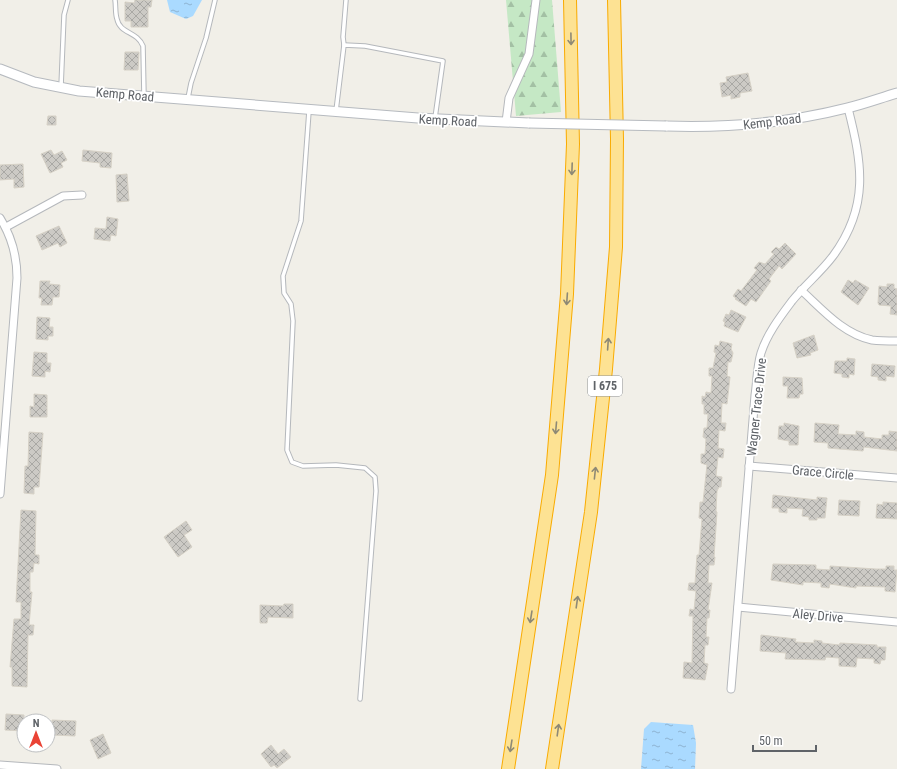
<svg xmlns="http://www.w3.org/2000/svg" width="897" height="769" font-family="'Roboto Condensed',sans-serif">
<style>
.forest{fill:url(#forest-firs)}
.water{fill:url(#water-ripples)}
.building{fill:url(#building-cross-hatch);stroke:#d6d1c6}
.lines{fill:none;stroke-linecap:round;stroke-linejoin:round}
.lane-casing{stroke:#b5b8bc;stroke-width:5.5}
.street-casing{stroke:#b5b8bc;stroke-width:9}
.secondary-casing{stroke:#b6babf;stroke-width:11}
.highway-casing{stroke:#f9ab00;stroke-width:14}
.lane{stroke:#fff;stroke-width:3.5}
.street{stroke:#fff;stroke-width:7}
.secondary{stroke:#fff;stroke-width:9}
.highway{stroke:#fde293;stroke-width:12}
.secondary-bridge-casing{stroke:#b6babf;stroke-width:11;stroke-linecap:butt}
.secondary-bridge{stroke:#fff;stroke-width:9}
.oneway{stroke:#8e8975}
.labels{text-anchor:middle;stroke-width:3.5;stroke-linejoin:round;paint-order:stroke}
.shield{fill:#fff;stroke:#8f9295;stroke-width:1}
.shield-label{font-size:12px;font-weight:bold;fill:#5f6368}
.street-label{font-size:13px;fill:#5f6368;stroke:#fff}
</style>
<defs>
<pattern id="forest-firs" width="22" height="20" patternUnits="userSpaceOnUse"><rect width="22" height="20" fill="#c5e8c5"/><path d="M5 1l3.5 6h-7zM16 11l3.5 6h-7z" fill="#a3c0a4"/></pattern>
<pattern id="water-ripples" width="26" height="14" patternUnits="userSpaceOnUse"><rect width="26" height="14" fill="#aadaff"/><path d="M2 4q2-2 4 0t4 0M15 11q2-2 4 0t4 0" fill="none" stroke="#8eb4d2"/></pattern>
<pattern id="building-cross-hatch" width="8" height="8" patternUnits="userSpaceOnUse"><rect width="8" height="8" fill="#cccac5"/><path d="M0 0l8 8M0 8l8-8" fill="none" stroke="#a9a8a4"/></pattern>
</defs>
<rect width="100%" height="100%" fill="#f1efe8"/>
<!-- forest -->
<path class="forest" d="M506,0H552L561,112L516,116Z"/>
<!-- water -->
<g class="water">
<path d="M167,0H202L193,16L186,19L170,12Z"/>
<path d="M651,722L693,725L696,743L695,769H641L644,729Z"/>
</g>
<!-- building -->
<g class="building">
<path d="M135,0H152L151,7H148V27H131V21H125V2L134,3Z"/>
<path d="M125,52H139L138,70H124Z"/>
<path d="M748,73L752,91L740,93V97L731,99V95L722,97L720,83L727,82L726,77Z"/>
<path d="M48,116H56V125H47Z"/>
<path d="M51,150L54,155L62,151L67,160L61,163L63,167L50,173L41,154Z"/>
<path d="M83,150L112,153L111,168L100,167V163L82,161Z"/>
<path d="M23,164L24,187L14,188V179L0,180V165Z"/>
<path d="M127,174L129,201L117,202L116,175Z"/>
<path d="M107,217L118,219L116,236L111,235L110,241L94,239L95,228L106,229Z"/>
<path d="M59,226L67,243L60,247L58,243L42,250L36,236Z"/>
<path d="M785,243L796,254L782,269L779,266L769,279L771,281L756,302L751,299L746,306L735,299L736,298L733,296L738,289L741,291L757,270L754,268L759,262L765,264L774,254L771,252L776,247L779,249Z"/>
<path d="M848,280L853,283L855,280L869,288L858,305L841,292Z"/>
<path d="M40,281H50L49,284L60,285L59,297H53L52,305H41L42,298H39Z"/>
<path d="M887,284H894V288L897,289V315L890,314L891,306L879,305L878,303L879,286L887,287Z"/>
<path d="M731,310L746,317L738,332L724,326L725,322L723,321L726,314L729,315Z"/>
<path d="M37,317L50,318L49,327H53V336H48V340L36,339Z"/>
<path d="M814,335L818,350L810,353L811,355L797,358L793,343Z"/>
<path d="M720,341L732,344L731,349L733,353L731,362H728L727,376L730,377L727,404L722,403L721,423H726L725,431L719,430L718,448L724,449L723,458L718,457L716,476L722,477L721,487H719L717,491L716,511L717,512L714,557H715L714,565H709L708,583H712L708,610H710L709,618H707L706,637H709L708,645H705L704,663L708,664L705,680L683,678L684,662L692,663L693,616H689L690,609L694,610L696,591L688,590L689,583H695L697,555H699L702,519L699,518L700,502H703L707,465L701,463V454H705L706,439L703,437L704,428H707L708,414H704V404H702V396L705,397L706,392L711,393L712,376H709V368H713L716,353L714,352L715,345L719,346Z"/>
<path d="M34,352L47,353V363H51L50,372L45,371V377L32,376Z"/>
<path d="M847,358L855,359L854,375L849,374V378L842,377V374L834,373L835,361H847Z"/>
<path d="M872,364L895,366L894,377L886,376V381L878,380V377L871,376Z"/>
<path d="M783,377L802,378L803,394H800L799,398H787L788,386H783Z"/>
<path d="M34,394L47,395V417H30V406L34,407Z"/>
<path d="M784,423L799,426L798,445H789V441L778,439L779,426H784Z"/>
<path d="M815,423L839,425L838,434L856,435V431L864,432V437L882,439V435H889V431L897,432V451L864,447L863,451L828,448V443L814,442Z"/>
<path d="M29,432L43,433L39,487H34V494L24,493L25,466H28Z"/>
<path d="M773,495L817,500V497L827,498L825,518H817V520H809V517L802,516L803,509L787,508V513L779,512V508H772Z"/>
<path d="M839,500L860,501L859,516L838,515Z"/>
<path d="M883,502L897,503V519L876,518L877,504L883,505Z"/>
<path d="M21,510L36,511L35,555H39V564L34,563L33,572H30V592H32L29,625H34L33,635H28L27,687L12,686V667H10L14,619H21V602H16Z"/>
<path d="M186,521L192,530L184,535L192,547L178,557L164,537Z"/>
<path d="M773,564L816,565V569L830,570V566L876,569H886V566H894V570H897L895,592L885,591V587L856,586V588L830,584L829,588L821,587V583L803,582V585L771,580Z"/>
<path d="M284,604H293V618L268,617L267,623H260V605L283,606Z"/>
<path d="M761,635L796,639L795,642L814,643V640L822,641V643L839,645L840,643L877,645V647H886L885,660H881L880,664L874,663V659L857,658L856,667L839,666V658L826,657L825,660L785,659L786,653L760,651Z"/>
<path d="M6,714L24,715V731L5,730Z"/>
<path d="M52,720L76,721L75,736L52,735Z"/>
<path d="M103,734L111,753L98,759L90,740Z"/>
<path d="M271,745L278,754L284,749L291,757L277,768L274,765L271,767L261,754Z"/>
</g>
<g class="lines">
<!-- lane casing -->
<g class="lane-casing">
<g id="lane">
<path d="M115,0C116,6 115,13 117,19C120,34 137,31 143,46L144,96"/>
<path d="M344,45L343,37L346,0"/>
<path d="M61,87L64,15L68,0"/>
<path d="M188,98L191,83L206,38L215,0"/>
<path d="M309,111L301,221L283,276L284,293L291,304L293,321L287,450L292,462L303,466L336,465L365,468L375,477L376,491L360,699"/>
<path d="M336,111L344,45L365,46L443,61L435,118"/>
</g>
</g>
<!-- street casing -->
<g class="street-casing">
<g id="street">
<path d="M506,122L509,98L529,54L536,0"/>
<path d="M0,218C12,237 17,256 17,278L0,494"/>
<path d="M6,227L63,196L82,195"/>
<path d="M801,290C822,309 843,334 872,340C880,341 889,341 897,341"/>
<path d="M749,466L897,478"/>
<path d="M738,607L897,622"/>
<path d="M731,689L755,395C757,382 757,366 761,353C767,334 780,317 792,301C805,285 821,272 833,256C870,206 862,163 848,108"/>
<path d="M0,765L57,769"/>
</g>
</g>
<!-- secondary casing -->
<g class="secondary-casing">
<g id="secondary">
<path d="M0,69L34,82L79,91L418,118L529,123"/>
<path d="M666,126C727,128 788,123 847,108C864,104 880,98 897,93"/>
</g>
</g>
<!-- highway casing -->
<g class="highway-casing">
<g id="highway">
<path d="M508,769L552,475L567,294L573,144L570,0"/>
<path d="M552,769L591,512L606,369L616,247L617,139L614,0"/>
</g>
</g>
<!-- lane -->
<use href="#lane" class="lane"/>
<!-- street -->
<use href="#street" class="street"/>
<!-- secondary -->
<use href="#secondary" class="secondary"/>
<!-- highway -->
<use href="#highway" class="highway"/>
<!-- secondary-bridge casing -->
<g class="secondary-bridge-casing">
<path id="secondary-bridge" d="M529,123L666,126"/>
</g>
<!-- secondary-bridge -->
<use href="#secondary-bridge" class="secondary-bridge"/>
</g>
<!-- one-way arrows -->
<defs><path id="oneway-shaft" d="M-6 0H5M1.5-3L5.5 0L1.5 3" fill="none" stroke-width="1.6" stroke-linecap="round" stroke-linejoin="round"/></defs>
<g class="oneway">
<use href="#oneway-shaft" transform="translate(571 39) rotate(89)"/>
<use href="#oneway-shaft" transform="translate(572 169) rotate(92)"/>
<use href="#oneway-shaft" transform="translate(567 299) rotate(94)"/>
<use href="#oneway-shaft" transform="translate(608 344) rotate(-86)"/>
<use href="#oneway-shaft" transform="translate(556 428) rotate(95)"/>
<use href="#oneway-shaft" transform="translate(595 473) rotate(-84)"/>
<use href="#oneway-shaft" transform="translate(577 602) rotate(-82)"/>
<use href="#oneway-shaft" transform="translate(531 617) rotate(99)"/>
<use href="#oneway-shaft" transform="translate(558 730) rotate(-82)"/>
<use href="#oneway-shaft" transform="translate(511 746) rotate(99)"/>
</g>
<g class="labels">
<!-- shield labels -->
<rect class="shield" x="588" y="376" width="34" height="20" rx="3"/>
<g class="shield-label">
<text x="605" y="390">I 675</text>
</g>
<!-- street labels -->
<g class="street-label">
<text transform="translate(125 94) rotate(5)" y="5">Kemp Road</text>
<text transform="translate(448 120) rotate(3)" y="5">Kemp Road</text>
<text transform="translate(772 121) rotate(-7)" y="5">Kemp Road</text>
<text transform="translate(756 407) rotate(-84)" y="5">Wagner Trace Drive</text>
<text transform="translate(823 472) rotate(5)" y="5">Grace Circle</text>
<text transform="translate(818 615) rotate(5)" y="5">Aley Drive</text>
</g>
</g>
<!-- north arrow -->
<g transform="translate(36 733)"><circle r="19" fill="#ffffff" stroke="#bfc1c3"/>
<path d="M0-3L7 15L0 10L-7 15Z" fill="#ea4335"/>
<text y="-6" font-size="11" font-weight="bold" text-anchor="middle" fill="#5f6368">N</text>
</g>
<!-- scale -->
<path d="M753 745v6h63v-6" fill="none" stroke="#5f6368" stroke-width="2"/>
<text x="759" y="745" font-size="12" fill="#5f6368" stroke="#ffffff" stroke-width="3" paint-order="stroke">50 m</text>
</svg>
